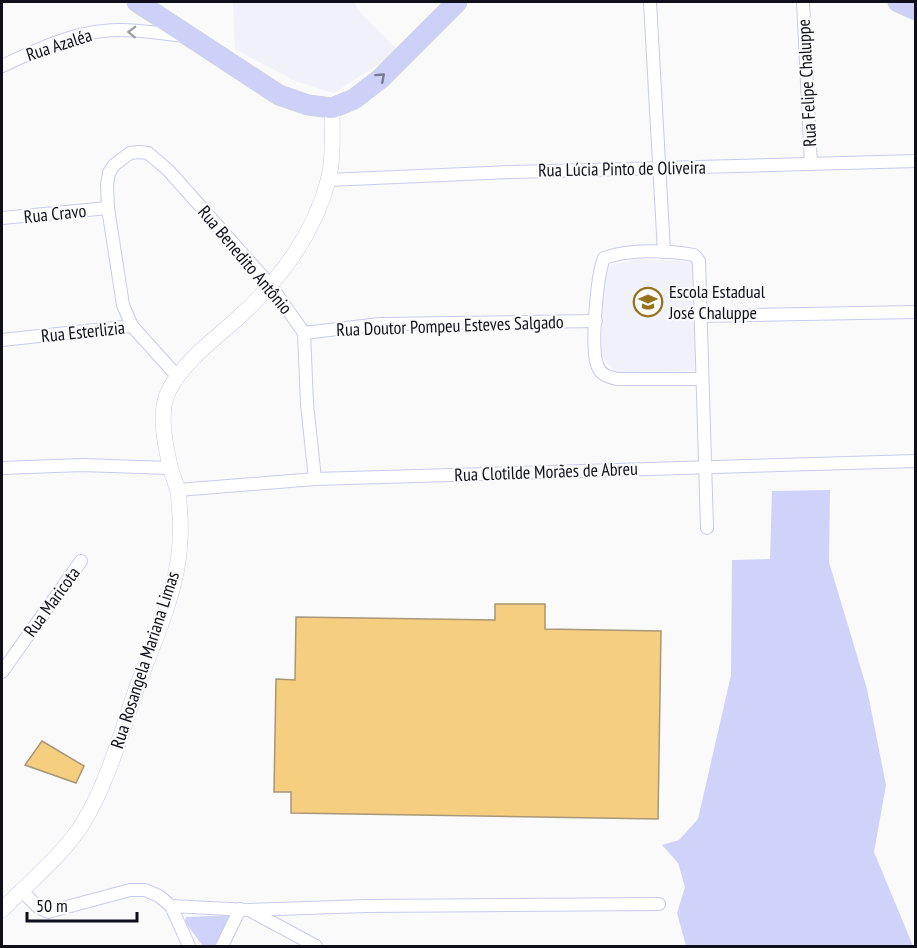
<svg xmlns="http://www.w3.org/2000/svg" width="917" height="948" font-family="'PT Sans Narrow',sans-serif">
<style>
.built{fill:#f0f1f9}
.green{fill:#cfd3fa}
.building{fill:#f6ce7f;stroke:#a89778;stroke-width:1.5}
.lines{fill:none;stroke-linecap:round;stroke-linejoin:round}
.minor-casing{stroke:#c7cbed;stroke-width:14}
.tertiary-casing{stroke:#c7cbed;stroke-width:16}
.primary-casing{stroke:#d4d4d6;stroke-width:21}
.minor{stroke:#fff;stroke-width:12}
.tertiary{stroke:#fff;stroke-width:15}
.primary{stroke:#ced1f7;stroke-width:20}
.oneway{stroke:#9f9fa4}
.oneway2{stroke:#787a94}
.labels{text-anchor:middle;stroke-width:4.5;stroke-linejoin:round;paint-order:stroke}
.street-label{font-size:18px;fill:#0e0f1b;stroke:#fafafa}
.poi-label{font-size:18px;fill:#0e0f1b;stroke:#fafafa;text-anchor:start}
</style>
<rect width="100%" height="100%" fill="#fafafa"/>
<!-- built -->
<g class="built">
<path d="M233,2H354L358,10L399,51L334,93L295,81L235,49Z"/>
<path d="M638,259L694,262L695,371L616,373L602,356L603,281L609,265Z"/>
</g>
<!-- green -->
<g class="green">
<path d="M830,490L829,562L867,689L886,785L874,852L913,946H686L677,913L685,887L678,863L662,845L679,840L698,819L731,675L732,560L770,559L772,491Z"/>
<path d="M234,915L221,946H203L185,922L186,917Z"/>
</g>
<!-- building -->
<g class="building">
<path d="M495,604H545V629L661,631L658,819L291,813V792H274L276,679L295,680L296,617L495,620Z"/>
<path d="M42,741L84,766L76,783L25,765Z"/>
</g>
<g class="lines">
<!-- minor casing -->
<g class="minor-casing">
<g id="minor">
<path d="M650,2L664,252"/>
<path d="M803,2L811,164"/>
<path d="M2,66C33,52 68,34 103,31C130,28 157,33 183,36"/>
<path d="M328,180L512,172L916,161"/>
<path d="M2,218L108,208"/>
<path d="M701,316L916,312"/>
<path d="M304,333L380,324L596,321"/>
<path d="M2,340L132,326"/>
<path d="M178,377L132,326L123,305L108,208L107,185L109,173L114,165L130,153L139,152L148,153L169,171L271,286L304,333L307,404L315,479"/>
<path d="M702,379H617C609,377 601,375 598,367C590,352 597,274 604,258C629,249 668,250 694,255L699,261L707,528"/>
<path d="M2,468L82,465L170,468"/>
<path d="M178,490L315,479L916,461"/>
<path d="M2,672L81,561"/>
<path d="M21,890L38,907L48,912L130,890H145L159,896L171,906L249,910L366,906L659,904"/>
<path d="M171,906L189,946"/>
<path d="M249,910L316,946"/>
<path d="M222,946L240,909"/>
</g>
</g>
<!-- tertiary casing -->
<g class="tertiary-casing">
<path id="tertiary" d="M2,910C26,885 66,852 83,823C108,782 121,733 137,687C154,641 177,593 180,543C181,526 180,509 178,492C176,483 172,475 170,466C165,444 158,411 169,390C185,360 215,339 239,317C279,281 314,234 328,181C334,158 332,132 332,108"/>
</g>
<!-- primary casing -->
<g class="primary-casing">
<g id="primary">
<path d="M137,2L279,95L308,105L332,108L354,99L380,79L457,2"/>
<path d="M898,2L916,10"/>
</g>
</g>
<!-- minor -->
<use href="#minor" class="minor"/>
<!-- tertiary -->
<use href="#tertiary" class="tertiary"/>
<!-- primary -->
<use href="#primary" class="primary"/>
</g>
<!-- one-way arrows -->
<defs><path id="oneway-chevron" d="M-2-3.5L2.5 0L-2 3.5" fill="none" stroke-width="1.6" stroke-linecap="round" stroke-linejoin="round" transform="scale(1.5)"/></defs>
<use class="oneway" href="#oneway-chevron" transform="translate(132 32) rotate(-178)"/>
<use class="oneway2" href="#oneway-chevron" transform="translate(381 77) rotate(-42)"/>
<!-- icons -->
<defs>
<g id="school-ring" transform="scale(1.5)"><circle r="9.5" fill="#fafafa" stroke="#97721c" stroke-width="1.5"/><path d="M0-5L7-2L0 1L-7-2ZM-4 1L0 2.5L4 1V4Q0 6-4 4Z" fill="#97721c"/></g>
</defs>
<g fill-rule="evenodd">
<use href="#school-ring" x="648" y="302"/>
</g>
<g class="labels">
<!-- street labels -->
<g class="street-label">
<text transform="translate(59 45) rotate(-18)" y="6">Rua Azaléa</text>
<text transform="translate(807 83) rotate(-93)" y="6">Rua Felipe Chaluppe</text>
<text transform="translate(622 169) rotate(-1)" y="6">Rua Lúcia Pinto de Oliveira</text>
<text transform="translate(55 214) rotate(-6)" y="6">Rua Cravo</text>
<text transform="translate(245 260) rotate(50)" y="6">Rua Benedito Antônio</text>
<text transform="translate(450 326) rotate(-2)" y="6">Rua Doutor Pompeu Esteves Salgado</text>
<text transform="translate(83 332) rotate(-6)" y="6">Rua Esterlizia</text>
<text transform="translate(546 472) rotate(-2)" y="6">Rua Clotilde Morães de Abreu</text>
<text transform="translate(52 602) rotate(-54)" y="6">Rua Maricota</text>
<text transform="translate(145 660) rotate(-72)" y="6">Rua Rosangela Mariana Limas</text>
</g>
<!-- poi labels -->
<g class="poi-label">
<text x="669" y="298">Escola Estadual<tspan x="669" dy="21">José Chaluppe</tspan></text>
</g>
</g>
<!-- border -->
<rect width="917" height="948" fill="none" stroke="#0e0f1b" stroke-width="6"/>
<!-- scale -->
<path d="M27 912v9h110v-9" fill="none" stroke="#0e0f1b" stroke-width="3"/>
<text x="36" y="912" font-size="18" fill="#0e0f1b" stroke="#fafafa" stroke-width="4.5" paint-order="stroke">50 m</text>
</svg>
